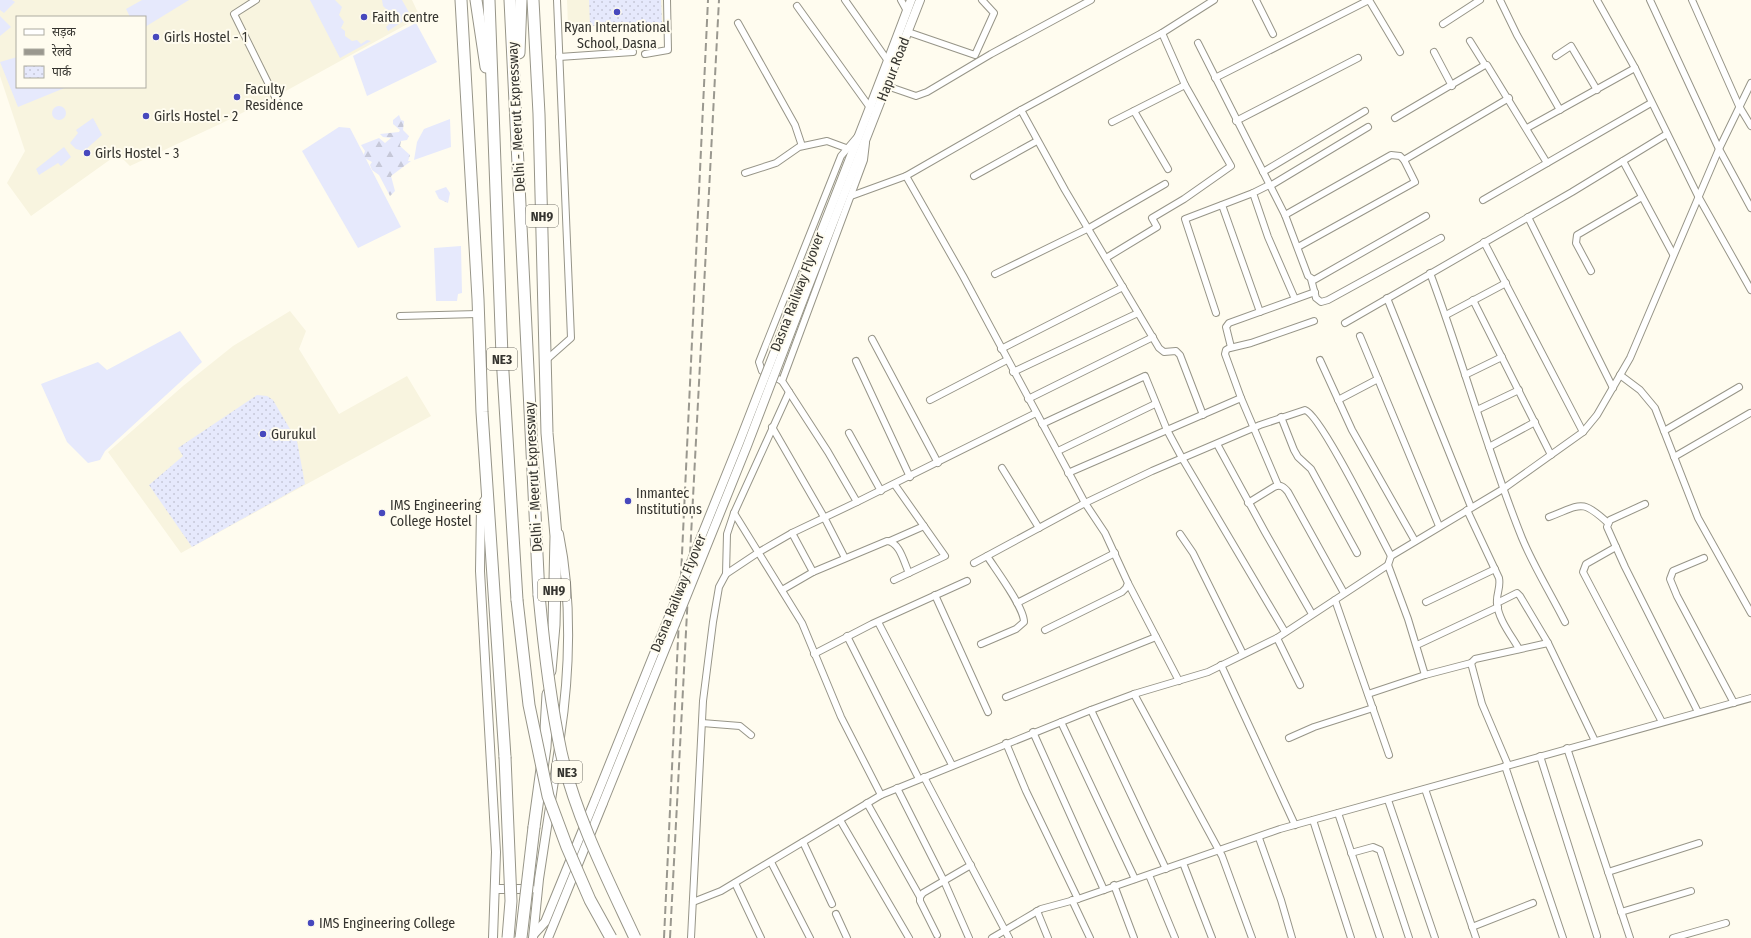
<svg xmlns="http://www.w3.org/2000/svg" width="1751" height="938" font-family="'Fira Sans Condensed','Noto Sans Devanagari',sans-serif">
<style>
.built{fill:#f8f4df;fill-rule:evenodd}
.grass{fill:#e6e9fc}
.forest{fill:url(#forest-firs)}
.park{fill:url(#park-dots)}
.lines{fill:none;stroke-linecap:round;stroke-linejoin:round}
.street-casing{stroke:#979588;stroke-width:8}
.secondary-casing{stroke:#979588;stroke-width:10}
.highway-casing{stroke:#979588;stroke-width:13}
.street{stroke:#fff;stroke-width:6}
.secondary{stroke:#fff;stroke-width:8}
.highway{stroke:#fff;stroke-width:11}
.rail{stroke:#9a988f;stroke-width:2;stroke-dasharray:8 4;stroke-linecap:butt}
.secondary-bridge-casing{stroke:#979588;stroke-width:10;stroke-linecap:butt}
.highway-bridge-casing{stroke:#979588;stroke-width:13;stroke-linecap:butt}
.secondary-bridge{stroke:#fff;stroke-width:8}
.highway-bridge{stroke:#fff;stroke-width:11}
.poi-dot{fill:#4748bd;stroke:#fffcef;stroke-width:1.5}
.labels{text-anchor:middle;stroke-width:4;stroke-linejoin:round;paint-order:stroke}
.shield{fill:#fffcef;stroke:#727069;stroke-width:1}
.shield-label{font-size:13px;font-weight:bold;fill:#35342f}
.poi-label{font-size:14px;fill:#35342f;stroke:#fffcef;text-anchor:start}
.street-label{font-size:14px;fill:#35342f;stroke:#fffcef}
</style>
<defs>
<pattern id="forest-firs" width="22" height="20" patternUnits="userSpaceOnUse"><rect width="22" height="20" fill="#e6e9fc"/><path d="M5 1l3.5 6h-7zM16 11l3.5 6h-7z" fill="#c6c8d8"/></pattern>
<pattern id="park-dots" width="8" height="8" patternUnits="userSpaceOnUse"><rect width="8" height="8" fill="#e6e9fc"/><path d="M2 2h.1M6 6h.1" fill="none" stroke="#c6c8d8" stroke-width="1.8" stroke-linecap="round"/></pattern>
</defs>
<rect width="100%" height="100%" fill="#fffcef"/>
<!-- built -->
<g class="built">
<path d="M0,0H412L420,17L284,92L220,124L130,166L118,154L31,216L7,183L25,151L0,76ZM17,17H145V87H17Z"/>
<path d="M567,0H665L666,24L568,27Z"/>
<path d="M290,311L306,331L299,349L339,414L407,376L431,416L181,553L108,452L183,386L233,346Z"/>
</g>
<!-- grass -->
<g class="grass">
<path d="M0,0H12L15,2L4,13L0,10Z"/>
<path d="M142,0H189L145,27V17H130L126,9Z"/>
<path d="M310,0H335L342,7L339,15L344,22L341,28L345,31V36L352,41L357,40L361,44L367,40L371,41L340,58Z"/>
<path d="M382,0H402L411,16L388,31L386,27L389,24L384,14L387,10L383,6Z"/>
<path d="M0,16L11,27L0,36Z"/>
<path d="M416,23L437,62L367,96L353,56Z"/>
<path d="M17,57V87H67L18,107L0,62Z"/>
<circle cx="59" cy="113" r="7"/>
<path d="M93,118L102,135L84,151L76,149L70,143L78,133L76,130Z"/>
<path d="M450,119L451,147L414,160L417,142L424,129Z"/>
<path d="M339,127L350,128L401,227L358,248L302,151Z"/>
<path d="M64,147L71,157L61,166L58,163L39,175L36,169Z"/>
<path d="M461,246L462,293L458,294L457,301H436L434,248Z"/>
<path d="M180,331L202,362L105,451L100,460L88,463L67,442L41,384L98,362L107,370Z"/>
</g>
<!-- forest -->
<g class="forest">
<path d="M399,115L401,120L404,121L403,130L409,136L407,140L401,141L400,146L410,155L408,161H411L391,176L395,191L390,196L379,175L372,170L370,165L372,162L363,157L365,151L361,145L379,138L385,143L391,138L383,137L380,134L399,132L400,130L393,124V120Z"/>
<path d="M446,187L450,193L448,203L439,199L435,191Z"/>
</g>
<!-- park -->
<g class="park">
<path d="M589,0H661L662,23L590,26Z"/>
<path d="M257,395L267,396L273,400L297,441L305,484L192,547L149,485L183,456L178,448Z"/>
</g>
<g class="lines">
<!-- street casing -->
<g class="street-casing">
<g id="street">
<path d="M256,0L234,14L278,103"/>
<path d="M845,0L888,61"/>
<path d="M901,0L907,11"/>
<path d="M1256,0L1273,34"/>
<path d="M1369,0L1400,52"/>
<path d="M1500,0L1517,35L1560,110"/>
<path d="M1597,0L1635,68L1698,196L1751,290"/>
<path d="M1650,0L1719,149L1751,208"/>
<path d="M1692,0L1739,106L1751,126"/>
<path d="M797,6L871,109"/>
<path d="M738,23L795,125L802,146"/>
<path d="M1443,24L1480,0"/>
<path d="M908,32L975,55L994,13L982,0"/>
<path d="M1470,41L1485,65"/>
<path d="M1198,43L1285,215L1308,276L1314,280L1426,216"/>
<path d="M1434,52L1452,86"/>
<path d="M645,54L668,50L667,0"/>
<path d="M1556,56L1571,46L1597,90"/>
<path d="M559,57L633,52"/>
<path d="M1215,78L1369,0"/>
<path d="M887,86L916,96L927,92L991,54L1091,0"/>
<path d="M1021,110L1065,190L1159,348L1164,352L1176,351L1180,355L1203,415"/>
<path d="M1134,111L1168,169"/>
<path d="M1395,118L1485,65H1487L1547,163"/>
<path d="M1236,121L1358,58"/>
<path d="M1112,122L1185,85L1162,33"/>
<path d="M1527,128L1635,68"/>
<path d="M1623,161L1673,254"/>
<path d="M1263,172L1365,111"/>
<path d="M745,173L776,163L799,147L827,141L846,148"/>
<path d="M906,176L963,276L1085,503L1105,533L1128,583L1126,588L1122,592L1045,630"/>
<path d="M974,176L1037,141"/>
<path d="M1269,185L1253,193L1268,237L1295,299"/>
<path d="M1270,186L1368,127"/>
<path d="M851,196L906,176L1021,110L1162,33L1214,0"/>
<path d="M1483,200L1651,103"/>
<path d="M1222,205L1260,312"/>
<path d="M1285,215L1391,155L1400,156L1404,160"/>
<path d="M1528,217L1613,388"/>
<path d="M1484,242L1583,432"/>
<path d="M1298,247L1415,182L1404,160L1509,98"/>
<path d="M1106,258L1157,227L1152,218L1184,199L1231,166L1185,85"/>
<path d="M1591,271L1576,243L1577,235L1642,197"/>
<path d="M1430,273C1463,361 1487,451 1522,538C1534,567 1551,594 1565,622"/>
<path d="M995,274L1089,228L1165,184"/>
<path d="M1311,279L1316,298L1321,302L1328,300L1441,238"/>
<path d="M1387,298L1471,507"/>
<path d="M1473,300L1551,455"/>
<path d="M1216,313L1185,219L1253,193"/>
<path d="M1446,315L1506,283"/>
<path d="M400,316L478,314"/>
<path d="M1345,323L1572,192L1667,134"/>
<path d="M1360,336L1439,526"/>
<path d="M872,339L938,463"/>
<path d="M1230,348L1251,343L1314,321"/>
<path d="M1001,349L1123,287"/>
<path d="M1320,360L1352,430L1415,541"/>
<path d="M545,361L571,338L557,0"/>
<path d="M856,361L910,477"/>
<path d="M1013,372L1138,313"/>
<path d="M1465,375L1502,357"/>
<path d="M1620,375L1640,390L1655,408L1698,518L1751,613"/>
<path d="M782,381L762,371L759,362L841,156L858,136"/>
<path d="M1028,399L1153,337"/>
<path d="M930,400L1007,360"/>
<path d="M1338,400L1378,379"/>
<path d="M1477,410L1519,390"/>
<path d="M1281,417L1294,450L1298,457L1311,469L1357,553"/>
<path d="M1042,424L1145,376L1167,430L1182,458L1285,632"/>
<path d="M772,427L824,517L845,558"/>
<path d="M1664,431L1739,387"/>
<path d="M849,433L881,491"/>
<path d="M1217,444L1265,532L1312,614"/>
<path d="M1489,447L1535,422"/>
<path d="M1058,451L1155,404"/>
<path d="M1674,457L1750,413"/>
<path d="M1002,468L1039,528"/>
<path d="M1068,473L1241,398"/>
<path d="M1278,485L1241,398L1225,354L1226,350L1231,347L1226,327L1229,323L1315,292"/>
<path d="M857,502L1036,413"/>
<path d="M1248,503L1274,487C1281,484 1284,487 1288,492L1344,593"/>
<path d="M1645,504L1610,520L1607,527L1625,567L1698,712"/>
<path d="M1467,510L1499,578C1501,588 1496,594 1497,603C1498,619 1511,635 1519,649"/>
<path d="M734,513L802,623L841,717L881,795"/>
<path d="M1549,517C1581,505 1581,498 1608,523"/>
<path d="M792,533L813,572"/>
<path d="M1180,534L1193,553L1243,654"/>
<path d="M890,541L924,526"/>
<path d="M1616,547L1586,564L1583,572L1662,722"/>
<path d="M1704,558L1673,571L1670,579L1677,596L1734,703"/>
<path d="M974,563L1085,503L1152,471L1260,425L1305,410C1321,415 1379,534 1391,556"/>
<path d="M1388,565L1408,619L1425,675"/>
<path d="M726,574L727,534L734,513L789,392"/>
<path d="M894,580L945,556L895,485"/>
<path d="M1128,583L1179,681"/>
<path d="M782,590L813,572L887,541C900,542 904,563 909,573"/>
<path d="M935,595L988,712"/>
<path d="M1335,600L1389,755"/>
<path d="M1426,602L1495,569"/>
<path d="M1017,603L1115,553"/>
<path d="M1497,603L1517,593L1520,596L1548,643L1595,741"/>
<path d="M878,622L952,765"/>
<path d="M847,636L919,779"/>
<path d="M1277,638L1300,685"/>
<path d="M981,644L1016,629L1024,622C1024,607 996,570 987,556"/>
<path d="M1417,645L1498,607"/>
<path d="M814,654L872,624L967,581"/>
<path d="M1221,665L1295,825"/>
<path d="M1134,694L1222,856L1252,938"/>
<path d="M1368,694L1425,675L1471,663"/>
<path d="M1006,697L1156,637"/>
<path d="M1091,710L1166,869"/>
<path d="M1061,722L1135,879"/>
<path d="M702,723L740,726L751,735"/>
<path d="M1033,732L1104,890"/>
<path d="M1289,738L1314,727L1373,708"/>
<path d="M1006,743L1026,791L1078,899"/>
<path d="M1567,748L1630,938"/>
<path d="M1540,756L1597,936"/>
<path d="M1508,765L1482,704L1471,663L1475,659L1548,643"/>
<path d="M1505,766L1563,938"/>
<path d="M924,777L1009,938"/>
<path d="M897,788L944,881L969,938"/>
<path d="M1425,789L1476,938"/>
<path d="M1388,800L1435,938"/>
<path d="M867,803L920,897"/>
<path d="M1338,813L1380,938"/>
<path d="M840,820L909,938"/>
<path d="M1313,820L1351,938"/>
<path d="M1259,838L1281,900L1292,938"/>
<path d="M803,842L832,904"/>
<path d="M1351,853L1373,847L1380,850L1409,938"/>
<path d="M771,862L810,938"/>
<path d="M1183,863L1212,938"/>
<path d="M1608,872L1699,843"/>
<path d="M1149,875L1175,938"/>
<path d="M735,883L761,938"/>
<path d="M1114,885L1134,938"/>
<path d="M1072,900L1090,938"/>
<path d="M693,902L721,891L881,795L1091,710L1134,694L1208,672L1277,638L1388,565L1391,556L1503,489L1583,432L1597,415L1630,358L1719,149L1751,83"/>
<path d="M1037,911L1048,938"/>
<path d="M1621,912L1691,891"/>
<path d="M836,914L847,938"/>
<path d="M1472,927L1533,903"/>
<path d="M937,935L920,901V897L923,893L971,865"/>
<path d="M691,938L703,701L713,622L719,587L726,574L759,552L792,533L857,502L828,452L782,381L864,160L866,143"/>
<path d="M992,938L1041,909L1078,899L1280,829L1751,698"/>
<path d="M1673,938L1726,923"/>
</g>
</g>
<!-- secondary casing -->
<g class="secondary-casing">
<g id="secondary">
<path d="M797,294C835,196 874,99 911,0"/>
<path d="M804,297L920,0"/>
<path d="M488,495L481,506L480,571L496,852L493,938"/>
<path d="M559,534C572,598 570,672 560,737"/>
<path d="M495,889H531"/>
<path d="M534,934L545,922L595,800"/>
<path d="M533,938L539,879L559,748"/>
<path d="M548,938L603,803"/>
</g>
</g>
<!-- highway casing -->
<g class="highway-casing">
<g id="highway">
<path d="M461,0L478,299L482,412L505,757"/>
<path d="M476,0L486,67"/>
<path d="M489,0L502,356L517,600"/>
<path d="M510,0L539,595"/>
<path d="M533,0L539,114L547,433L556,536L554,625L550,671"/>
<path d="M519,53L521,0"/>
<path d="M534,827L545,747L548,694"/>
</g>
</g>
<!-- street -->
<use href="#street" class="street"/>
<!-- secondary -->
<use href="#secondary" class="secondary"/>
<!-- highway -->
<use href="#highway" class="highway"/>
<!-- rail -->
<g class="rail">
<path d="M664,938L708,0"/>
<path d="M670,938L719,0"/>
</g>
<!-- secondary-bridge casing -->
<g class="secondary-bridge-casing">
<g id="secondary-bridge">
<path d="M595,800L739,443L797,294"/>
<path d="M603,803L747,446L804,297"/>
</g>
</g>
<!-- highway-bridge casing -->
<g class="highway-bridge-casing">
<g id="highway-bridge">
<path d="M539,595C544,648 550,700 561,752C576,817 607,878 635,938"/>
<path d="M517,600L529,705L548,796L567,847L590,900L611,938"/>
<path d="M505,757L511,901L508,938"/>
<path d="M521,938L534,827"/>
</g>
</g>
<!-- secondary-bridge -->
<use href="#secondary-bridge" class="secondary-bridge"/>
<!-- highway-bridge -->
<use href="#highway-bridge" class="highway-bridge"/>
</g>
<!-- markers -->
<g class="poi-dot">
<circle cx="617" cy="12" r="4"/>
<circle cx="364" cy="17" r="4"/>
<circle cx="156" cy="37" r="4"/>
<circle cx="237" cy="97" r="4"/>
<circle cx="146" cy="116" r="4"/>
<circle cx="87" cy="153" r="4"/>
<circle cx="263" cy="434" r="4"/>
<circle cx="628" cy="501" r="4"/>
<circle cx="382" cy="513" r="4"/>
<circle cx="311" cy="923" r="4"/>
</g>
<g class="labels">
<!-- shield labels -->
<g class="shield">
<rect x="526" y="205" width="32" height="22" rx="3"/>
<rect x="487" y="348" width="30" height="22" rx="3"/>
<rect x="538" y="579" width="32" height="22" rx="3"/>
<rect x="552" y="761" width="30" height="22" rx="3"/>
</g>
<g class="shield-label">
<text x="542" y="221">NH9</text>
<text x="502" y="364">NE3</text>
<text x="554" y="595">NH9</text>
<text x="567" y="777">NE3</text>
</g>
<!-- poi labels -->
<g class="poi-label">
<text x="372" y="22">Faith centre</text>
<text x="617" y="32" text-anchor="middle">Ryan International<tspan x="617" dy="16">School, Dasna</tspan></text>
<text x="164" y="42">Girls Hostel - 1</text>
<text x="245" y="94">Faculty<tspan x="245" dy="16">Residence</tspan></text>
<text x="154" y="121">Girls Hostel - 2</text>
<text x="95" y="158">Girls Hostel - 3</text>
<text x="271" y="439">Gurukul</text>
<text x="636" y="498">Inmantec<tspan x="636" dy="16">Institutions</tspan></text>
<text x="390" y="510">IMS Engineering<tspan x="390" dy="16">College Hostel</tspan></text>
<text x="319" y="928">IMS Engineering College</text>
</g>
<!-- street labels -->
<g class="street-label">
<text transform="translate(893 69) rotate(-69)" y="5">Hapur Road</text>
<text transform="translate(516 117) rotate(-93)" y="5">Delhi - Meerut Expressway</text>
<text transform="translate(797 292) rotate(-69)" y="5">Dasna Railway Flyover</text>
<text transform="translate(533 477) rotate(-93)" y="5">Delhi - Meerut Expressway</text>
<text transform="translate(678 593) rotate(-68)" y="5">Dasna Railway Flyover</text>
</g>
</g>
<!-- legend -->
<rect x="16" y="16" width="130" height="72" fill="#fffcef" stroke="#aeaca2"/>
<rect x="24" y="29" width="20" height="6" fill="#ffffff" stroke="#aeaca2"/>
<text x="52" y="36" font-size="12" fill="#35342f">सड़क</text>
<rect x="24" y="49" width="20" height="6" fill="#9a988f" stroke="#aeaca2"/>
<text x="52" y="56" font-size="12" fill="#35342f">रेलवे</text>
<rect x="24" y="66" width="20" height="12" fill="url(#park-dots)" stroke="#aeaca2"/>
<text x="52" y="76" font-size="12" fill="#35342f">पार्क</text>
</svg>
